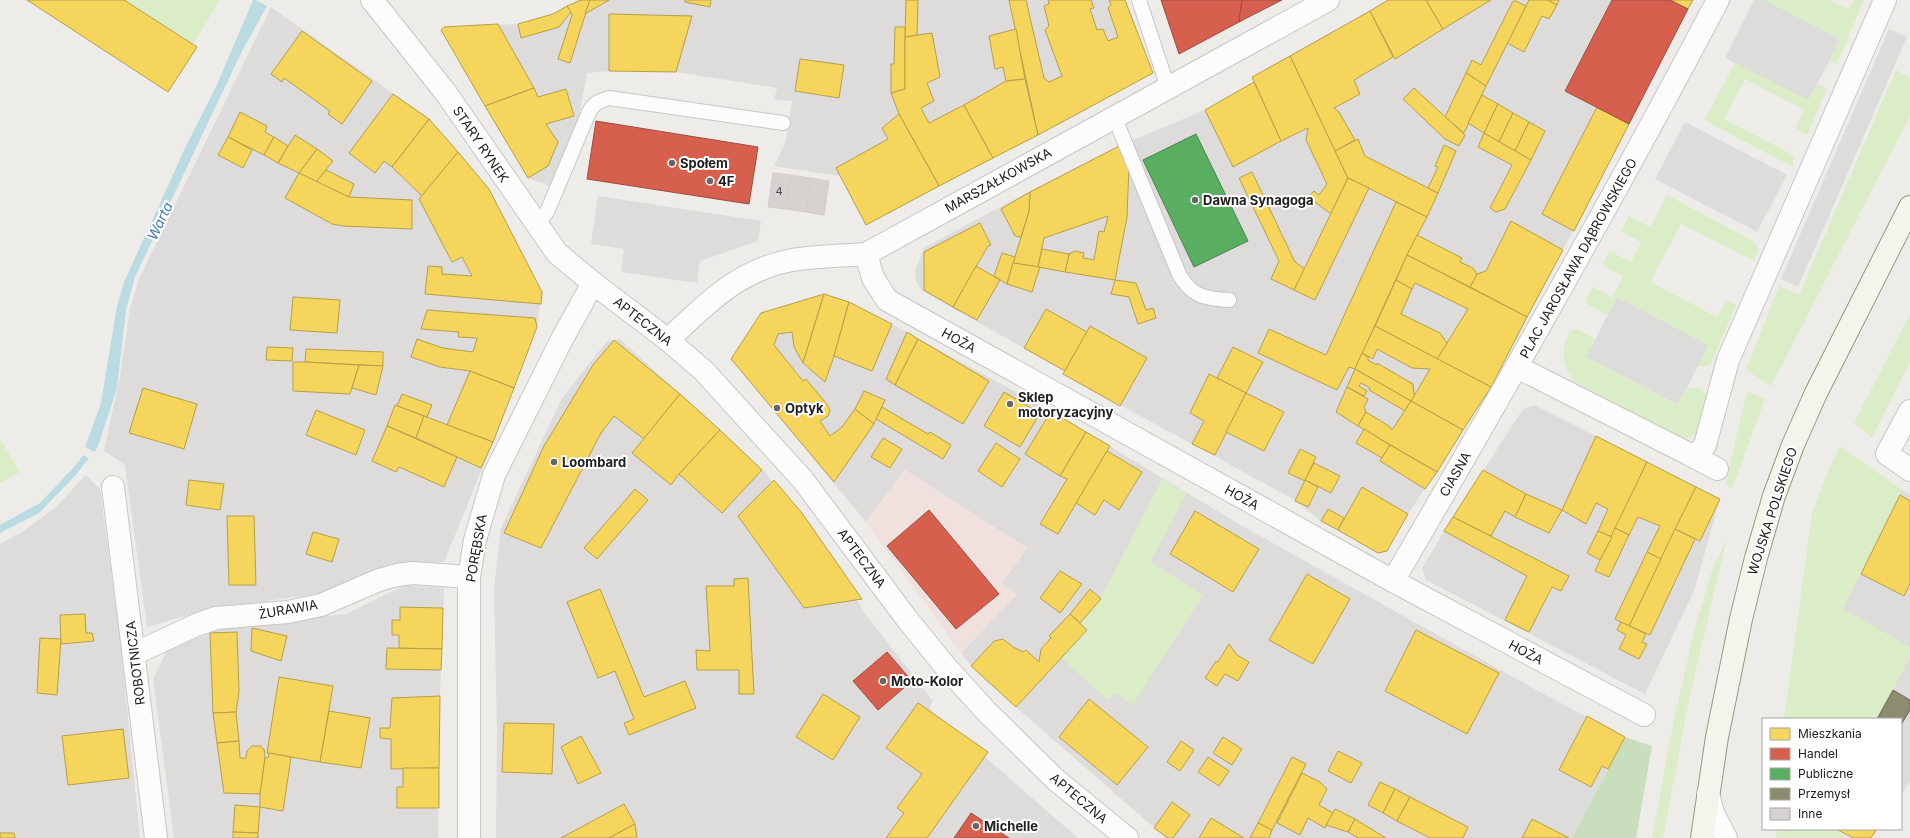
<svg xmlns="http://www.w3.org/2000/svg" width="1910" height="838" font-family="Inter,sans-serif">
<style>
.residential{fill:#dddcda}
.commercial{fill:#f0e0de}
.religious{fill:#dcdcda}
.grass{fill:#dbedc7}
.forest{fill:#c9debd}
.water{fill:#bbdbe3}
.homes{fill:#f6d55c;stroke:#b69f4a}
.shops{fill:#d6604d;stroke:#9f4d40}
.public{fill:#5aae61;stroke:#49834e}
.industry{fill:#8c8c6e;stroke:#6c6c57}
.building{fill:#d5d2d0;stroke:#d2ceca}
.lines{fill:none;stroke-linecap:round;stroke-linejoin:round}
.service-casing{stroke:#c7c6c5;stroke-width:16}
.minor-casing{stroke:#c7c6c5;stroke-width:24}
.tertiary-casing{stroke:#c7c6c5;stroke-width:24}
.secondary-casing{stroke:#98997f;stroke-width:24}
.service{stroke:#fcfcfc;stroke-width:14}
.minor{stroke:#fcfcfc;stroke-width:22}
.tertiary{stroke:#fcfcfc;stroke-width:22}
.secondary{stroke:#f4f4ec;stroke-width:22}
.poi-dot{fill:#686766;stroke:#fff;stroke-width:1.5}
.labels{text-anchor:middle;stroke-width:4;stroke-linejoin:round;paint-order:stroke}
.number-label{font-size:11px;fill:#4d4c4c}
.street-label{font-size:13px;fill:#202020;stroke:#fff}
.poi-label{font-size:13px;font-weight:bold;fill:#202020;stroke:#fff;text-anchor:start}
.water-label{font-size:14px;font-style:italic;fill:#447aad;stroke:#fff}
</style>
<rect width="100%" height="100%" fill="#eeece9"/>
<!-- residential -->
<g class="residential">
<path d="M581,0H1125L1153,73L866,225L840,176L774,166L786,141L792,101L774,99L777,88L676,72L609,71L587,73L576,132L554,187L528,178L441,30L444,27L518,24L553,14Z"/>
<path d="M1388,0H1612L1565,91L1629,124L1491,387L1408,514L1387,551L1378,553L1319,520L1293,499L1063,374L1065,371L922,291L916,281L915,271L924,248L1009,202L1121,145L1205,110L1254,82L1252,77Z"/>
<path d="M271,7L429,119L489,189L542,292L537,327L493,442L444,562L391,564L342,587L316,594L231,606L185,616L147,627L125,465L104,451L120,376L130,308L139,279Z"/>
<path d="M824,294L849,302L892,324L1051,411L1244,527L1538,691L1625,737L1572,838H1166L1016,707L971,666L961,653L1016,595L1002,583L1027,548L905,470L866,522L731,359L761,313Z"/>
<path d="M620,339L765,472L855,595L863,611L933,701L929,708L1078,838H496L497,730L494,588L501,528L562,398L607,341Z"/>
<path d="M1534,405L1720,499L1694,591L1645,694L1426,580L1422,568L1453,517L1523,409Z"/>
<path d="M86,475L100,489L120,639L140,838H0V544L22,532L56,507Z"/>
<path d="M1902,490L1910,495V647L1842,609Z"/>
<path d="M405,585L444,588L440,696L438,838H174L153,679L167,650L210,633L211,628L346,614Z"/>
<path d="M1910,657V781L1901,795V719H1877Z"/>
</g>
<!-- commercial -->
<path class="commercial" d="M905,470L1027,548L1002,583L1016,594L961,653L866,522Z"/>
<!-- religious -->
<g class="religious">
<path d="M1754,0H1765L1840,39L1809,101L1725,58Z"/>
<path d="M1889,29L1907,37L1798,287L1781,279Z"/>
<path d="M1685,122L1787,175L1757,232L1655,179Z"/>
<path d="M598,196L761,221L758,241L700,261L697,283L621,272L624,249L591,244Z"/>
<path d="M1617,297L1709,345L1678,405L1586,357Z"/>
</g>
<!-- grass -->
<g class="grass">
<path d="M124,0H220L193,44Z"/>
<path d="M1765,0H1829L1849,9L1853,0H1864L1837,64L1829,61L1840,39Z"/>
<path d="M1735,63L1808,100L1818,83L1827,89L1807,135L1795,128L1804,110L1745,79L1724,119L1784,150L1794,158L1793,167L1704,120Z"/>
<path d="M1896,70L1910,78V116L1771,386L1746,370L1779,286L1799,295Z"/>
<path d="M1667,195L1753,241L1759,250L1754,261L1681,224L1650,282L1717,317L1726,300L1736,305L1710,366H1698L1708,345L1617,297L1607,315L1584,302L1593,287L1612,297L1623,277L1602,265L1610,251L1631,262L1641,242L1621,231L1629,216L1650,227Z"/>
<path d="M1910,314V362L1872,438L1854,423Z"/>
<path d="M1577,329L1595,339L1586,357L1677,405L1687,388H1700L1707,396L1699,432L1685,439L1573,381C1563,361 1559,351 1571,330Z"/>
<path d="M1747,391L1765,399L1732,489L1725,485Z"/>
<path d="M0,439L20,472L0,483Z"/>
<path d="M1840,446L1902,490L1843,609L1910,647V657L1877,719H1784L1812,513L1828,471Z"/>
<path d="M1162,479L1187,493L1150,562L1203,595L1132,706L1116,692L1108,700L1061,658L1087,630L1080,623L1101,598Z"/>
<path d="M1727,538L1690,695L1663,838H1652L1674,719L1694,632L1712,570Z"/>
<path d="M1777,829H1834L1848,838H1776Z"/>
</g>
<!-- forest -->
<path class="forest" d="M1625,737L1652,746L1636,838H1572Z"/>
<!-- water -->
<g class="water">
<path d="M253,0H256L267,6L242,51L135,277L126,310L117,388L99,443L95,452L85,447L101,403L117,306L124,282L187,144L216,87Z"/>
<path d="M83,455L89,458L75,476L39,513L0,533V525L40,503L75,466Z"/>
</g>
<!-- homes -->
<g class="homes">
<path d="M27,0H124L197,47L168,92Z"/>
<path d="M581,0H590L570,63L558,59L572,15L567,6Z"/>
<path d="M590,0H609L585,14Z"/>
<path d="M685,0H711L710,7L685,2Z"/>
<path d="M906,0H918L917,35L905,37Z"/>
<path d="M1009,0H1026L1044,78L1049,82L1062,76L1045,30L1049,26L1044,6L1049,4L1048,0H1091L1094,8L1090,9L1097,30L1103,29L1108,41L1118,37L1108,8L1111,5L1109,0H1125L1153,73L1038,135Z"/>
<path d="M1388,0H1426L1443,29L1395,59L1370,11Z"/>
<path d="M1426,0H1491L1443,29Z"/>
<path d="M1529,0H1548L1557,5L1549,19L1542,16L1524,52L1507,43Z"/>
<path d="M1548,0H1559L1557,5Z"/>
<path d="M1670,0H1693L1688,9Z"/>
<path d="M1513,1H1516L1526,6L1486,86L1466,73L1472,60L1481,65Z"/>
<path d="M567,6L571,12L559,27L521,38L518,24L553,14Z"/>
<path d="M1370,11L1393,57L1354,80L1360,94L1334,108L1339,112L1355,140L1335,151L1290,56Z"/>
<path d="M609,14L692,16L676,72L609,71Z"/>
<path d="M498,24L534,88L485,106L441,30L444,27Z"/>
<path d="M895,27H905V89L891,93V64H894Z"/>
<path d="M1016,29L1025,79L1006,81L1003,67L995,69L989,36Z"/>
<path d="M302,31L372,81L342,124L328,114L330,111L284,78L282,82L271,74Z"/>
<path d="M932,33L940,77L927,83L934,101L921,108L929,123L964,105L993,158L939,186L899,114L891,93L905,89V37Z"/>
<path d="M1290,56L1348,178L1331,214L1308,197L1314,191L1319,195L1327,184L1306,140L1308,128L1281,141L1252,77Z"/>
<path d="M800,59L844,65L839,98L795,91Z"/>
<path d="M1466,73L1486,86L1464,133L1445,117Z"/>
<path d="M1025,79L1038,135L993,158L964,105L1006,81Z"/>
<path d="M1254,82L1281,141L1233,167L1205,110Z"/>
<path d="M534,88L538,97L566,89L574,116L546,124L558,142L548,166L528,178L485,106Z"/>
<path d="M1414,88L1465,135L1459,146L1445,139L1403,99Z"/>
<path d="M393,94L429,119L392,167L384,161L375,173L349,153Z"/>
<path d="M1482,95L1498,104L1484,133L1468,123Z"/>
<path d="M1498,104L1513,113L1499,142L1484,133Z"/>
<path d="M1597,107L1629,124L1574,231L1542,214Z"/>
<path d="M240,112L267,126L265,132L274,137L264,155L228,137Z"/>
<path d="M1513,113L1529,122L1515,151L1499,142Z"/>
<path d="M899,114L939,186L866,225L836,168L888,139L882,128Z"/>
<path d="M429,119L458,152L422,196L392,167Z"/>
<path d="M1529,122L1545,131L1531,160L1515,151Z"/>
<path d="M1484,133L1531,160L1505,209L1496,212L1490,208L1512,165L1478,147Z"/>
<path d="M295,135L317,149L299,173L278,163Z"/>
<path d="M228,137L252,150L243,168L218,155Z"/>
<path d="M274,137L288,146L278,163L264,155Z"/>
<path d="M1358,139L1365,156L1438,193L1427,217L1348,178L1335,151Z"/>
<path d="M1121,145L1129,165L1127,217L1115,280L1065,272L1069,254L1075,251L1084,253L1083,258L1094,260L1099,231L1104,232L1108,216L1044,238L1038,267L1013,263L1029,211L1030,192Z"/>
<path d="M1444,145L1456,151L1438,193L1428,188L1438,167L1435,166Z"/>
<path d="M317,149L333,161L316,182L299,173Z"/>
<path d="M458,152L489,189L542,292L541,304L425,294L428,266L442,267V274L472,276L462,257L452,262L419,199Z"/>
<path d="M326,170L354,184L349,197L316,182Z"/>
<path d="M1252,172L1295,262L1305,269L1294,290L1271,279L1279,261L1239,178Z"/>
<path d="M299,173L349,197L412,200V229L343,226L332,224L285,198Z"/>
<path d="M1348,178L1369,188L1315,300L1294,290Z"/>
<path d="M1030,192L1029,211L1021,237L1015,236L1001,209Z"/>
<path d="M1396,202L1427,217L1407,255L1355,369L1349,367L1337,390L1258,353L1269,329L1326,355Z"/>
<path d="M1511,221L1563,250L1527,317L1470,287L1477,274L1486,271Z"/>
<path d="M980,223L991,245L988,246L953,307L924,290V252Z"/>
<path d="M1417,235L1462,258L1460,262L1473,268L1477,274L1470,287L1407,255Z"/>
<path d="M1042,249L1069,254L1065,272L1038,267Z"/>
<path d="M1002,253L1015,257L1007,284L994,276Z"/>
<path d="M1407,255L1527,317L1491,387L1437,359L1468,309L1415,283L1412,289L1396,280Z"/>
<path d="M1013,263L1040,267L1032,292L1007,284Z"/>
<path d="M976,266L1000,280L977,320L953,307Z"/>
<path d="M1115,280L1136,283L1146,310L1153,308L1156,318L1138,324L1129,297L1111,294Z"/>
<path d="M1396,280L1412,289L1401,314L1440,333L1447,343L1437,359L1375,326Z"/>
<path d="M824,294L803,363L794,347L792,332L778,334L774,345L803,381L806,379L829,407L830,411L828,416L820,421L830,436L842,427L855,409L874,424L834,482L731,359L761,313Z"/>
<path d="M824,294L849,302L834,356L825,382L803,363Z"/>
<path d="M293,297L340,300L337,333L290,330Z"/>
<path d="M849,302L892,324L872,371L834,356Z"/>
<path d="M1046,309L1087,332L1065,371L1024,348Z"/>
<path d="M427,310L535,318L537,327L514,388L470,371L440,367L411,357L417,339L443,348L473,352L477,338L458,337L459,332L421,329Z"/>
<path d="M1090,326L1147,358L1120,406L1063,374Z"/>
<path d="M1375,326L1491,387L1463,430L1411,401L1430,369L1412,368L1377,349L1373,359L1362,353Z"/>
<path d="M907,332L918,339L895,385L886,379Z"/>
<path d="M918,339L989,381L963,424L895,385Z"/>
<path d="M614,340L680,394L644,439L614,416L601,433L541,548L504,533L544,446L593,365Z"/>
<path d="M267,347L293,348L292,361L266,360Z"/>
<path d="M1233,347L1263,362L1246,393L1217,378Z"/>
<path d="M306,349L383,352V366L305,362Z"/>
<path d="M1362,353L1368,357V360L1377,365V363L1413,384L1414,396L1411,401L1355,369Z"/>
<path d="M293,362H305L359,365L350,394L293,391Z"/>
<path d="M359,365L383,366L376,395L352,388Z"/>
<path d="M1355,369L1411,401L1405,411L1369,390L1370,388L1361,383L1359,386L1367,391L1364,396L1347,387Z"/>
<path d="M470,371L514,388L493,442L447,425Z"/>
<path d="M1209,374L1246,393L1215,455L1192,444L1204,421L1190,413Z"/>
<path d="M1347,387L1368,399L1364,407L1366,412L1358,426L1336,412Z"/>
<path d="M143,388L197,404L184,449L129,433Z"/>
<path d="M864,391L885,400L874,424L855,409Z"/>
<path d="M1004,392L1040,413L1020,447L984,426Z"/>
<path d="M1246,393L1284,412L1264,451L1226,432Z"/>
<path d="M402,394L432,405L427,417L397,406Z"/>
<path d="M680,394L720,430L679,474L671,485L632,453Z"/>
<path d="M1411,401L1463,430L1437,472L1358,426L1366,412L1389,426L1392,430Z"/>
<path d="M395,405L424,416L416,438L387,426Z"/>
<path d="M882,407L928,434L930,432L951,445L943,459L876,419Z"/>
<path d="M316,410L365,430L356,455L306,435Z"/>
<path d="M1051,411L1086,432L1060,476L1025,454Z"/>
<path d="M424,416L493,442L481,468L416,438Z"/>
<path d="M387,426L457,457L444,487L399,467L396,472L372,461Z"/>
<path d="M1364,429L1390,445L1382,458L1356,443Z"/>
<path d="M720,430L762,470L722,513L679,474Z"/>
<path d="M1086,432L1110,446L1058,534L1040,524L1067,479L1060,476Z"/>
<path d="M1596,436L1647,462L1612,537L1598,531L1608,509L1596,503L1586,524L1562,510Z"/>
<path d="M883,438L902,449L890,468L871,457Z"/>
<path d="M996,443L1020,459L1002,487L978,471Z"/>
<path d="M1390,445L1437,472L1425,489L1380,461Z"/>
<path d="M1300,449L1316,457L1305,481L1288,473Z"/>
<path d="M1107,451L1142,472L1119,510L1104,500L1095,515L1076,503Z"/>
<path d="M1647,462L1696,487L1661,559L1647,552L1660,526L1638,517L1629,535L1615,528Z"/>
<path d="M1314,463L1340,476L1331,493L1305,480Z"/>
<path d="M1483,470L1526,494L1515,517L1505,511L1491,536L1453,517Z"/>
<path d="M189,480L224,484L220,510L186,505Z"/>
<path d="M774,480L802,513L862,599L804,608L738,516Z"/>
<path d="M1305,480L1318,487L1308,507L1295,501Z"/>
<path d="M1362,487L1408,514L1387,551L1378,553L1338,530Z"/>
<path d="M1696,487L1720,499L1700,541L1675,529Z"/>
<path d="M635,489L648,500L597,559L584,548Z"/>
<path d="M1526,494L1562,510L1549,533L1515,517Z"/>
<path d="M1900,495L1910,501V584L1904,596L1861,574Z"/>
<path d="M1328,509L1344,518L1338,530L1321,521Z"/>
<path d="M1195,511L1259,549L1233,592L1170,554Z"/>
<path d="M227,516H254L256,585H229Z"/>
<path d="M1453,517L1569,576L1561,591L1552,587L1529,632L1505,620L1527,576L1444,531Z"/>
<path d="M1615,528L1629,535L1609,577L1595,571Z"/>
<path d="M1675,529L1695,539L1650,635L1629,626Z"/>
<path d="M1598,531L1612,537L1600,560L1587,553Z"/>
<path d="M313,532L339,539L332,562L306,554Z"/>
<path d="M1647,552L1661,559L1629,626L1615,619Z"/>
<path d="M1060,571L1082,584L1060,613L1040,598Z"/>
<path d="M1307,574L1350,599L1313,664L1269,640Z"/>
<path d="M748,578L754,694H739V670H697L696,650L710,651L706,586H734V579Z"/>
<path d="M600,589L644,697L685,681L696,708L629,735L624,723L634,719L615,671L598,678L567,602Z"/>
<path d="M1090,589L1101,599L1080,623L1070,614Z"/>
<path d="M400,607L443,608L442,649L399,648V635H392V620H400Z"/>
<path d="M85,614L86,633H92L94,641L61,644L60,615Z"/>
<path d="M1070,614L1087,630L1016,707L971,666L994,641L1003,639L1013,647L1023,652L1026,650L1039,662L1041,649L1051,638L1049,636Z"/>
<path d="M1621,622L1646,634L1642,642L1647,644L1639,659L1619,649L1626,635L1617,630Z"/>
<path d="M252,628L287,636L281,661L251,651Z"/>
<path d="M1416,630L1499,673L1467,734L1385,691Z"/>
<path d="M237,632L239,692L236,712L213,713L210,633Z"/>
<path d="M40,638L61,639L57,695L37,693Z"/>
<path d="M1229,644L1237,655L1249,662L1238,681L1225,674L1217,686L1205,678L1216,661L1218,662Z"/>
<path d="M387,648L442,649L441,670L386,669Z"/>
<path d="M279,677L333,686L320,762L267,753Z"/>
<path d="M823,694L860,717L833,760L796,737Z"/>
<path d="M440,696L439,768L391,769V739L380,738V728H390L392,698Z"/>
<path d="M1089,699L1148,747L1117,785L1059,737Z"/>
<path d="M918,703L988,752L927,838H886L904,813L897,808L922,774L886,748Z"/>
<path d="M329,711L370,718L361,768L320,762Z"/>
<path d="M236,712L239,741L217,743L213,713Z"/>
<path d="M1587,716L1625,737L1608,769L1602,766L1591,787L1559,770Z"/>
<path d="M504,723L554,724L552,774L502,772Z"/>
<path d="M123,729L129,778L68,785L62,736Z"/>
<path d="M581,736L601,773L578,784L561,747Z"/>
<path d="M1223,737L1242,749L1232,765L1213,753Z"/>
<path d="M239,741L240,758H246L247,751L252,746H260L264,749L265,758L260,794L224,793L217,743Z"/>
<path d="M1181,741L1194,750L1180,771L1167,762Z"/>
<path d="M1338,751L1362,763L1351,783L1328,771Z"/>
<path d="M269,753L291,757L283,811L260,807V794L265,758H268Z"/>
<path d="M1208,757L1229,771L1219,786L1198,772Z"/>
<path d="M1292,757L1306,764L1272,830L1258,823Z"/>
<path d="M403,768H439V808H397V787H403Z"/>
<path d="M1302,773L1320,782L1327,789L1319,805L1333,813L1325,828L1308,818L1300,835L1277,823Z"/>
<path d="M1380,782L1395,789L1383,813L1368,805Z"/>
<path d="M1395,789L1410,797L1397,821L1383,813Z"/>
<path d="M1410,797L1468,827L1463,838H1430L1397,821Z"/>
<path d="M1172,802L1190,815L1173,838H1168L1154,828Z"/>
<path d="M624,804L635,824L609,838H561Z"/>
<path d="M235,805L260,807L258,833L233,832Z"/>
<path d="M1335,809L1355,819L1348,832L1326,825Z"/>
<path d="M1211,818L1244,838H1199Z"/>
<path d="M1355,819L1386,838H1358L1348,832Z"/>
<path d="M1532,819L1569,838H1522Z"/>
<path d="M1258,823L1272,830L1269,838H1250Z"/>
<path d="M635,824L637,838H609Z"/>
<path d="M1836,829H1877L1871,838H1853Z"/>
<path d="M233,832L258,833V838H233Z"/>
<path d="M0,833H14L15,838H0Z"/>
</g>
<!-- shops -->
<g class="shops">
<path d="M1161,0H1242L1239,22L1179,54Z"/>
<path d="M1242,0H1282L1239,22Z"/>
<path d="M1612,0H1670L1688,9L1629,124L1565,91Z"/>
<path d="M596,121L758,147L749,204L587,179Z"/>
<path d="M929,510L999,594L956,629L887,546Z"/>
<path d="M887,652L912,681L878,710L853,681Z"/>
<path d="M971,813L1009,838H954Z"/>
</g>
<!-- public -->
<path class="public" d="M1196,134L1248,241L1194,267L1143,160Z"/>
<!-- industry -->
<path class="industry" d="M1893,690L1910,700V710L1901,725V719H1877Z"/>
<!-- building -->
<g class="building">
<path d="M773,173L791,175L786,209L768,207Z"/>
<path d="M791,175L811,178L806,212L786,209Z"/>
<path d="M811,178L829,181L824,215L806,212Z"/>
</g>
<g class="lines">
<!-- service casing -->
<g class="service-casing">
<g id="service">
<path d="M1139,0L1168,88"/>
<path d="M1114,116L1179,274C1191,296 1205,299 1229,300"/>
<path d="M536,225L547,212L589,112C594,103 599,101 609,98L783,123"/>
</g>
</g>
<!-- minor casing -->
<g class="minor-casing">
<g id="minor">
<path d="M866,254L873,278L887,300L1393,581L1644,715"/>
<path d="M668,340C706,304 738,270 792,260C816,256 842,256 866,254L1328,0"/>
<path d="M1517,367L1689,454H1698L1705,445L1728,360L1885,0"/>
<path d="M1910,411L1887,454L1910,470"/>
<path d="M1689,454L1717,469"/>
<path d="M113,487L156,838"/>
<path d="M1393,581C1505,389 1615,196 1718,0"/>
<path d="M134,654L196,625L216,618L288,612L321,605L379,580L397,575L413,573L469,577"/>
</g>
</g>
<!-- tertiary casing -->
<g class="tertiary-casing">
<g id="tertiary">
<path d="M372,0L446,93L557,253L593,283L668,340L704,371L803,480L907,619L945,666L986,711L1056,780L1127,838"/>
<path d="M1708,794L1713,813L1726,838"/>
<path d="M469,838V577L475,540L494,475L561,341L593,283"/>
</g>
</g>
<!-- secondary casing -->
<g class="secondary-casing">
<path id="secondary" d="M1702,838L1717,737L1741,619L1756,558L1774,496L1793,445L1816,393L1910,207"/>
</g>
<!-- service -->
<use href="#service" class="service"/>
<!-- minor -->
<use href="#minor" class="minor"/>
<!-- tertiary -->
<use href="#tertiary" class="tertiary"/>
<!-- secondary -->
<use href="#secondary" class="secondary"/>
</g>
<!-- markers -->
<g class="poi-dot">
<circle cx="672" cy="163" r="4"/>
<circle cx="710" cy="181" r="4"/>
<circle cx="1195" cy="200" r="4"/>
<circle cx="1010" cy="404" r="4"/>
<circle cx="777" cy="408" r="4"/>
<circle cx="554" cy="462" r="4"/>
<circle cx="883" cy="681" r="4"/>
<circle cx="976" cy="826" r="4"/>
</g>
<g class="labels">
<!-- number labels -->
<g class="number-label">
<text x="779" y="195">4</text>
</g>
<!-- street labels -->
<g class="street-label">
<text transform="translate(481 144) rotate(56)" y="5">STARY RYNEK</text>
<text transform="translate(998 180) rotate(-29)" y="5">MARSZAŁKOWSKA</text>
<text transform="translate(1578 258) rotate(-61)" y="5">PLAC JAROSŁAWA DĄBROWSKIEGO</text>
<text transform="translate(643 321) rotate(38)" y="5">APTECZNA</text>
<text transform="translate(959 340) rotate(29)" y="5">HOŻA</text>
<text transform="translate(1455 474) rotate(-60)" y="5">CIASNA</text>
<text transform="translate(1242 497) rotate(29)" y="5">HOŻA</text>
<text transform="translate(1772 511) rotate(-72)" y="5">WOJSKA POLSKIEGO</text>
<text transform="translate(476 548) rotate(-80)" y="5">PORĘBSKA</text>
<text transform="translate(862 558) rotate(53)" y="5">APTECZNA</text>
<text transform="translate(288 609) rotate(-10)" y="5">ŻURAWIA</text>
<text transform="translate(1526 652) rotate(28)" y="5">HOŻA</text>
<text transform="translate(135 663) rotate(-97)" y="5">ROBOTNICZA</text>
<text transform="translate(1079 798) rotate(40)" y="5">APTECZNA</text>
</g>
<!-- poi labels -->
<g class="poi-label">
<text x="680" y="168">Społem</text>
<text x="718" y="186">4F</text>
<text x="1203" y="205">Dawna Synagoga</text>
<text x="1018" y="402">Sklep<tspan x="1018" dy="15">motoryzacyjny</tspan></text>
<text x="785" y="413">Optyk</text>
<text x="562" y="467">Loombard</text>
<text x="891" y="686">Moto-Kolor</text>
<text x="984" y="831">Michelle</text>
</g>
<!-- water labels -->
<g class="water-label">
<text transform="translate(160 221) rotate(-65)" y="5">Warta</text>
</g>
</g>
<!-- legend -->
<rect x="1762" y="718" width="140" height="112" fill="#ffffff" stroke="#a6a6a6"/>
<rect x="1770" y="728" width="20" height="12" fill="#f6d55c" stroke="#a6a6a6"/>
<text x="1798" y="738" font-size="12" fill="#202020">Mieszkania</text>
<rect x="1770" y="748" width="20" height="12" fill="#d6604d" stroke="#a6a6a6"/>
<text x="1798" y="758" font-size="12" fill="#202020">Handel</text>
<rect x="1770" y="768" width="20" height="12" fill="#5aae61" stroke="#a6a6a6"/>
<text x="1798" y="778" font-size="12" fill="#202020">Publiczne</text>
<rect x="1770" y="788" width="20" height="12" fill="#8c8c6e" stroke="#a6a6a6"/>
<text x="1798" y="798" font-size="12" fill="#202020">Przemysł</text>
<rect x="1770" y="808" width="20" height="12" fill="#d5d2d0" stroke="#a6a6a6"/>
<text x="1798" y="818" font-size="12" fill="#202020">Inne</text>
</svg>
